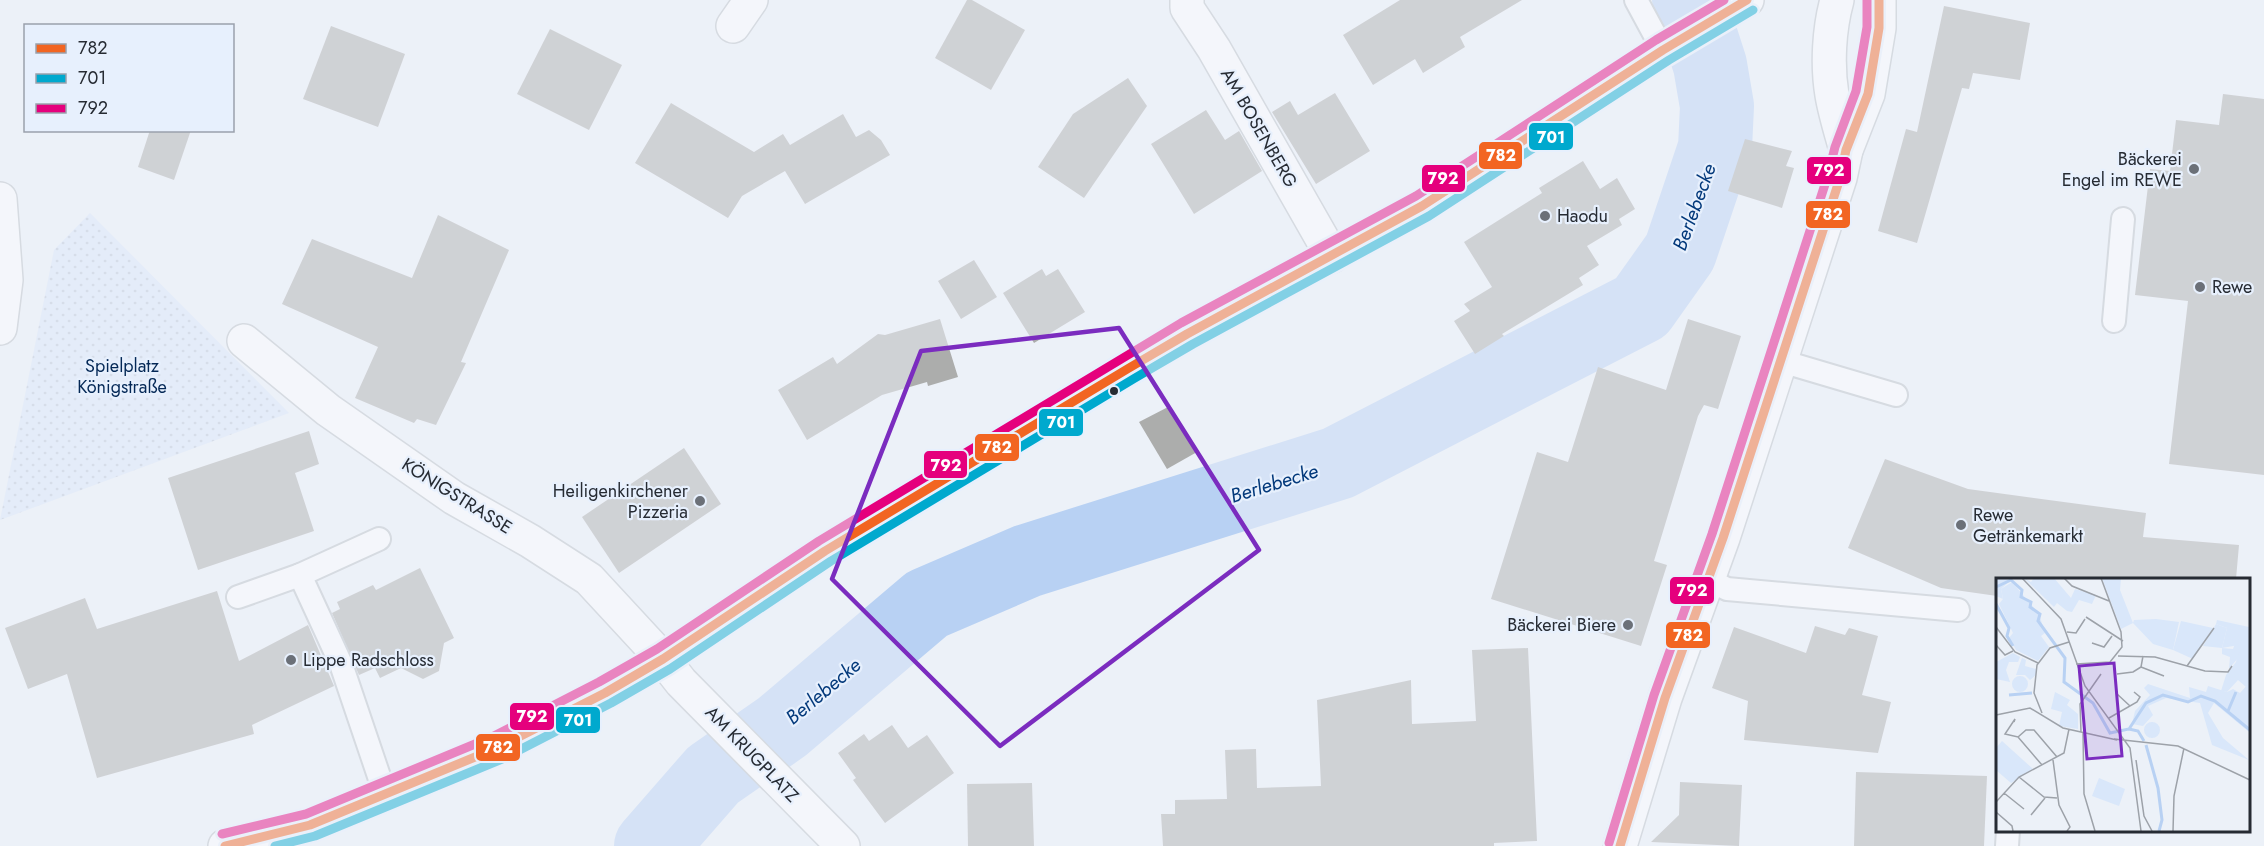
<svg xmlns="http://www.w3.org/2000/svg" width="2264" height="846" font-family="Jost,sans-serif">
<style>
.park{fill:url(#park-dots)}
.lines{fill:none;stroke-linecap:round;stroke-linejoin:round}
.river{stroke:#b8d1f3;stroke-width:74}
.building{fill:#acadac}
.service-casing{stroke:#bac0c6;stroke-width:26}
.minor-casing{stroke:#bac0c6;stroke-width:36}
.secondary-casing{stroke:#bac0c6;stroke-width:36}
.service{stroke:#fcfdfe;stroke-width:22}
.minor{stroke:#fcfdfe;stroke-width:33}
.secondary{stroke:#fcfdfe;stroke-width:33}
.bus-1-casing{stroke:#e7f0fd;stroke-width:14}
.bus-2-casing{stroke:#e7f0fd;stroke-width:14}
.bus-3-casing{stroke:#e7f0fd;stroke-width:14}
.bus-1{stroke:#f26522;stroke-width:9}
.bus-2{stroke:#00a9ce;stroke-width:9}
.bus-3{stroke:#e5007d;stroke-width:9}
.marked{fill:none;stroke:#7b2cbf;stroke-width:4.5;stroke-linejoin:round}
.poi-dot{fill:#6b7078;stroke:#e7f0fd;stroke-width:2}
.bus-dot{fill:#262b33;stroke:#e7f0fd;stroke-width:2}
.labels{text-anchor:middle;stroke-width:4.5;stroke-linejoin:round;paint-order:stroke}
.street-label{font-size:18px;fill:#262b33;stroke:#e7f0fd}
.poi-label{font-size:18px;fill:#262b33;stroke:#e7f0fd;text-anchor:start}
.park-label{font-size:18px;fill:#042856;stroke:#e7f0fd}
.water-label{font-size:20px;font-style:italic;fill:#03397b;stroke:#e7f0fd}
.inset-river{fill:none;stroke:#b8d1f3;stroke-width:3}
.inset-road{fill:none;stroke:#9da2a9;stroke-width:1.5}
.view{fill:#7b2cbf;fill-opacity:0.15;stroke:#7b2cbf;stroke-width:3}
.inset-edge{fill:none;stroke:#262b33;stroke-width:3}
.line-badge{stroke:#e7f0fd;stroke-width:2}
.badge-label{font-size:16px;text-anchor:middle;font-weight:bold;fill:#fff}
</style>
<defs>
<pattern id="park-dots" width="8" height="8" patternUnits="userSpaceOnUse" patternTransform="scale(1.5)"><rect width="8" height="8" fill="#d9e7fa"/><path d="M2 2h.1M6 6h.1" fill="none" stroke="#bac6d7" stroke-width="1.8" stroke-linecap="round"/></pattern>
</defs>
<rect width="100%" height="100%" fill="#ecf1f8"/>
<!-- park -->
<path class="park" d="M90,213L289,413L0,520L54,250Z"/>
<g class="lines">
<!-- river -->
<path class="river" d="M651,846L713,775L782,727L927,604L1027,561L1338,463L1641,307L1680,252L1715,148L1717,106L1710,65L1689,0"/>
</g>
<!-- building -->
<g class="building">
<path d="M967,0H972L1025,30L991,90L935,58Z"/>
<path d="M1400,0H1522L1460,37L1465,47L1423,73L1415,59L1373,85L1343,35Z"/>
<path d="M1944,6L2030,23L2020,80L1973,73L1969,89L1962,88L1917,243L1878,231L1906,129L1917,132Z"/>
<path d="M331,26L405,54L378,127L303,99Z"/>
<path d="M550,29L622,65L589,130L517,94Z"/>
<path d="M1128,78L1147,106L1084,198L1038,167L1073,114Z"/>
<path d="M1335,93L1370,151L1316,184L1272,112L1290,101L1298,115Z"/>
<path d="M2223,94L2264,99V475L2169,464L2188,301L2135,295L2150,169L2170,171L2176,120L2219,125Z"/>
<path d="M671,103L754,152L783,134L790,145L843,114L856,137L869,130L881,140L890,155L805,204L785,171L742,196L728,218L635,163Z"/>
<path d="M1206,110L1225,140L1239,131L1262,171L1194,214L1151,144Z"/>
<path d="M150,130H191L174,180L138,167Z"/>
<path d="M1745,139L1792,151L1786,166L1794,168L1782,208L1728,191Z"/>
<path d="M1583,161L1600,189L1617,178L1635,209L1619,219L1622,225L1587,246L1599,265L1579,278L1583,285L1502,334L1504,336L1475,354L1454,321L1470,311L1464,304L1492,287L1464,242L1542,193L1539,188Z"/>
<path d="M438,215L509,250L461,362L466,363L436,425L417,419L414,423L355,398L378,347L282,304L312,239L412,278Z"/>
<path d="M974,260L997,297L961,319L938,281Z"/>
<path d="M1042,269L1046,276L1058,269L1085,312L1034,343L1003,293Z"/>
<path d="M940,319L958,377L928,386L927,382L882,395L807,440L778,390L833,357L837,364L878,334L885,335Z"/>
<path d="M1688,319L1741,336L1718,409L1704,405L1698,416L1654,561L1667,565L1641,646L1491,599L1537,452L1568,462L1598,367L1666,390Z"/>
<path d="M1170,406L1197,452L1167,469L1139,422Z"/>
<path d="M309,431L319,464L295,473L314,531L198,570L168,478Z"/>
<path d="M684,448L721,504L619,573L582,517Z"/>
<path d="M1885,459L1968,489L2146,513L2143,537L2239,545L2236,579H1997V596L1941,588L1848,548Z"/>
<path d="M420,568L454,638L444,643L439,671L423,679L401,668L380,678L375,668L359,675L332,613L340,609L337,602L373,585L376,590Z"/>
<path d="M217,591L239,661L308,625L334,686L252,725L254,734L97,778L67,674L28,689L5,628L85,598L97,629Z"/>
<path d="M1815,626L1845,635L1849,628L1878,636L1862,695L1891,702L1878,753L1744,740L1748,701L1712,688L1734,627L1806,653Z"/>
<path d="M1528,648L1537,841L1494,843V846H1163L1161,814H1175V800L1227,799L1225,750L1256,749L1257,788L1321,786L1317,700L1411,680L1412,724L1476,721L1472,650Z"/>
<path d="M892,725L908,748L927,735L954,773L885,823L853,780L856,778L838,753L864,734L869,741Z"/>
<path d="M1856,772L1987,776L1984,846H1854Z"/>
<path d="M1680,782L1742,785L1739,846L1651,842L1679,815Z"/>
<path d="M1032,783L1034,846H968L967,784Z"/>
</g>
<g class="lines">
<!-- service casing -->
<g class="service-casing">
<g id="service">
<path d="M1636,0L1663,50"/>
<path d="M2114,321L2123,219"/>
<path d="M1781,361L1896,395"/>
<path d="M379,539L300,575L341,664L385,794"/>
<path d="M1707,579L1727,589L1958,610"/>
<path d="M238,597L300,575"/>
<path d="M2007,846L2008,830"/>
</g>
</g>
<!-- minor casing -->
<g class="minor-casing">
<g id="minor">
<path d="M1187,0V8L1214,49L1332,256"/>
<path d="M733,26L751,0"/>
<path d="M0,199L6,280L0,328"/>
<path d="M244,341L328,410L454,498L530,541L589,579L663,659L681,682L843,846"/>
</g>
</g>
<!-- secondary casing -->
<g class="secondary-casing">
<g id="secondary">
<path d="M1837,0C1829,29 1827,65 1832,95C1835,113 1841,132 1846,150"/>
<path d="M225,846L310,825L497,748L605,693L663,659L825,551L1129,368L1187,334L1422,206L1663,50L1747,0"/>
<path d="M1620,846L1665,698L1723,538L1840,178L1846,150L1868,94L1879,28V0"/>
</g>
</g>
<!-- service -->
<use href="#service" class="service"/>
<!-- minor -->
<use href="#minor" class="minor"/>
<!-- secondary -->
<use href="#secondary" class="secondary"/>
<!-- bus-1 casing -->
<g class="bus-1-casing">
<g id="bus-1">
<path d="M225,846L310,825L497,748L605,693L663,659L825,551L1129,368L1187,334L1422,206L1663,50L1747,0"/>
<path d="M1620,846L1665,698L1723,538L1840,178L1846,150L1868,94L1879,28V0"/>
</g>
</g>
<!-- bus-2 casing -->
<g class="bus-2-casing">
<path id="bus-2" d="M275,846L315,836L502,759L611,703L670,669L831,561L1135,378L1193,344L1429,216L1669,60L1753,10"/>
</g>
<!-- bus-3 casing -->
<g class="bus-3-casing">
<g id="bus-3">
<path d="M222,834L306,814L492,737L599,682L657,649L819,541L1123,358L1181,323L1416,196L1656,40L1724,0"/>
<path d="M1609,843L1654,695L1712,534L1828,175L1835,147L1856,91L1867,27V0"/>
</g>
</g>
<!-- bus-1 -->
<use href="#bus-1" class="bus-1"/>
<!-- bus-2 -->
<use href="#bus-2" class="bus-2"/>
<!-- bus-3 -->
<use href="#bus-3" class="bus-3"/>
</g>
<!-- marked area -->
<path d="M0 0H2264V846H0ZM1119,328L1259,550L1000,746L832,579L921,351Z" fill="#ecf1f8" fill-opacity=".55" fill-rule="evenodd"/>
<path class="marked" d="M1119,328L1259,550L1000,746L832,579L921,351Z"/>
<!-- markers -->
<g class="poi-dot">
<circle cx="2194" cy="169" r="6"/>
<circle cx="1545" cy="216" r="6"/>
<circle cx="2200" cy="287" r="6"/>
<circle cx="700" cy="501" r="6"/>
<circle cx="1961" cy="525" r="6"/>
<circle cx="1628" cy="625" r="6"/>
<circle cx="291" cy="660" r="6"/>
</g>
<circle class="bus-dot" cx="1114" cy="391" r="5"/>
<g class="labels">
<!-- street labels -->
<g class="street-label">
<text transform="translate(1259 128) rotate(60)" y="6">AM BOSENBERG</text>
<text transform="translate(457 496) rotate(32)" y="6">KÖNIGSTRASSE</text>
<text transform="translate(752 754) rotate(46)" y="6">AM KRUGPLATZ</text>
</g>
<!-- poi labels -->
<g class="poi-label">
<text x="2182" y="165" text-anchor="end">Bäckerei<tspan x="2182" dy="21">Engel im REWE</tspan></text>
<text x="1557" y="222">Haodu</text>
<text x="2212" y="293">Rewe</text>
<text x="688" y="497" text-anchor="end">Heiligenkirchener<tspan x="688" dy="21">Pizzeria</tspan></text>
<text x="1973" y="521">Rewe<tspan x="1973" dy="21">Getränkemarkt</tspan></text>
<text x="1616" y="631" text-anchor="end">Bäckerei Biere</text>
<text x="303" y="666">Lippe Radschloss</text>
</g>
<!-- park labels -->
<g class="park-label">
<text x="122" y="372">Spielplatz<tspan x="122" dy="21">Königstraße</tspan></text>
</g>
<!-- water labels -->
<g class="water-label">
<text transform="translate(1694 207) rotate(-70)" y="7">Berlebecke</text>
<text transform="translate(1274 483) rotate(-17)" y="7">Berlebecke</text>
<text transform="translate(823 691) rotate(-40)" y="7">Berlebecke</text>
</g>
</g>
<!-- overview -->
<g transform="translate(1996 578)">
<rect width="254" height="254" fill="#ecf1f8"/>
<path d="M28,0L35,4L38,0H58L75,20L79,11L100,17L96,26L83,22L76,34L71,33L61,25L58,29ZM16,4L43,36L49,55L45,58L53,69L42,83L20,72L13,60L17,55L3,26L7,21L5,11ZM160,41L183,44L177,72L157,66L137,45L138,42ZM221,42L253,49V105L250,109L242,102L231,114L225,113L230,97L240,84L243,67L226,70L231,50L220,46ZM17,75L24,79L22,84H13L10,92L14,104L0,101V84ZM26,80L30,82L29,88L40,91V97L34,102L29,97H20Z" fill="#d9e7fa"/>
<path d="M0,0H17L5,11L7,21L0,18ZM106,0H125L124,12L137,45L125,51ZM185,43L217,50L197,81L177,72ZM246,59L242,80L233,91L234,79L226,76V70L237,71L241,60ZM253,105V154L218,125L212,135L227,160L253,182L216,167L204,125L170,120L152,128L157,137L147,148L136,146L139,133L154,117L148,110L152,106L194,120L193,109L210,114L212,108L231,114L237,111L244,115Z" fill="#d9e7fa"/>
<path d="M6,163L37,191L15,205L0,192V170Z" fill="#d9e7fa"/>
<path d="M220,46L231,50L226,70L207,68ZM16 106a8 8 0 1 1 16 0a8 8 0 1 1-16 0ZM59,114L74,122L71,127L82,136V151L63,148L66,134L55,131Z" fill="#d9e7fa"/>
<path d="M148 152a8 8 0 1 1 16 0a8 8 0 1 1-16 0ZM103,200L129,211L123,228L96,218Z" fill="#d9e7fa"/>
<path class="inset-river" d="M0,9L15,2L26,12L25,19L35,24L34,29L44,36L42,43L69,80L68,104L97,125L114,155L133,151L150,125L167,117L192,124L205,118L219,123L254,152M0,26L13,50L11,58L17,68M13,117L36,115M232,133L240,114M133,151L142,153L148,163M150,167L162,210L166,242L163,253"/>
<path class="inset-road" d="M26,0L65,41L89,108L134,170L145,253M68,0L76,8L113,23M90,39L127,63M0,49L19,74L42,85M71,54L80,55L89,41M96,65L108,69L116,58M0,67L9,77L17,73M122,78L159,79L209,93L232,94L236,88M147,78L145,89L168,98M80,86L114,84L126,69L125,54L105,0M191,88L218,50M121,96L137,94L145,89M120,115L134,128M46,135L38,115L41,87L54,70L73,64M0,137L34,130L67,150L121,162M113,140L141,124L144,119L138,114M18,144L19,141L9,156L22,159L30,152H38L61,179M85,154L84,126L105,96M87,155L88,216L99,253M22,159L46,187M118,161L182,168L254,202M57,182L63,227L74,249L71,253M140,182L148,238L156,253M23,199L48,219L61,220M8,215L28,231M0,224L23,199L68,175L73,151M0,234L16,248L17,253M35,237L49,220M177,253L178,218L188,170"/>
<path class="view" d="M118,85L126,178L91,181L83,88Z"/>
<rect width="254" height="254" class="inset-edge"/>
</g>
<g class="line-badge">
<rect x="1528" y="122" width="46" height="29" rx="6" fill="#00a9ce"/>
<rect x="1478" y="141" width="45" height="29" rx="6" fill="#f26522"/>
<rect x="1806" y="156" width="46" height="29" rx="6" fill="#e5007d"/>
<rect x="1421" y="164" width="45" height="29" rx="6" fill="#e5007d"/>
<rect x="1805" y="200" width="46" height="29" rx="6" fill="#f26522"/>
<rect x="1038" y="408" width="46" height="29" rx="6" fill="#00a9ce"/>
<rect x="974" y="433" width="46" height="29" rx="6" fill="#f26522"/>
<rect x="923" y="450" width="45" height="29" rx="6" fill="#e5007d"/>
<rect x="1669" y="576" width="46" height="29" rx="6" fill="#e5007d"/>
<rect x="1665" y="621" width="46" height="28" rx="6" fill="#f26522"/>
<rect x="509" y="702" width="46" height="29" rx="6" fill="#e5007d"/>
<rect x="555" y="706" width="46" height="28" rx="6" fill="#00a9ce"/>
<rect x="475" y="733" width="46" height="29" rx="6" fill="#f26522"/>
</g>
<g class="badge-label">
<text x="1551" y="143">701</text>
<text x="1501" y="161">782</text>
<text x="1829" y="176">792</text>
<text x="1443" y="184">792</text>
<text x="1828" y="220">782</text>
<text x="1061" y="428">701</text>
<text x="997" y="453">782</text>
<text x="946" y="471">792</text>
<text x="1692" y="596">792</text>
<text x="1688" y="641">782</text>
<text x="532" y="722">792</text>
<text x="578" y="726">701</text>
<text x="498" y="753">782</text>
</g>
<!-- legend -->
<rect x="24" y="24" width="210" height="108" fill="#e7f0fd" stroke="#9aa1ac" stroke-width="1.5"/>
<rect x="36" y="44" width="30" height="9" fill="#f26522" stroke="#9aa1ac" stroke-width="1.5"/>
<text x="78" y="54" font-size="18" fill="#262b33">782</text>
<rect x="36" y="74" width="30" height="9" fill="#00a9ce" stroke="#9aa1ac" stroke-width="1.5"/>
<text x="78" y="84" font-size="18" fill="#262b33">701</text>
<rect x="36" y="104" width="30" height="9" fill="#e5007d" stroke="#9aa1ac" stroke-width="1.5"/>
<text x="78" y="114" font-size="18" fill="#262b33">792</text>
</svg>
